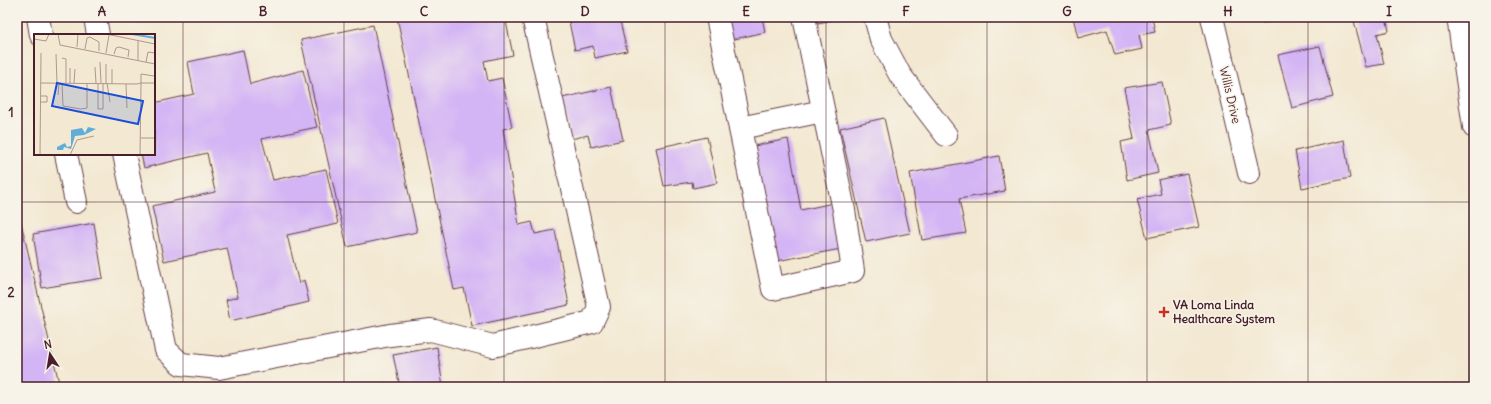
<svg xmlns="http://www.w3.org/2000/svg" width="1491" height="404" font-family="Delius,sans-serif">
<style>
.building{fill:#d3b4f5}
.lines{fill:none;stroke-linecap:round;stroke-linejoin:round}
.minor-casing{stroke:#633d44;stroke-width:24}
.minor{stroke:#fff;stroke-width:22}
.grid{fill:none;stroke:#4a1f2b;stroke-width:1;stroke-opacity:0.55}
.poi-dot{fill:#c8321e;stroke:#f7f3e8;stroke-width:1.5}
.labels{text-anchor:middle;stroke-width:3;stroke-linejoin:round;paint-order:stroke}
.street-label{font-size:12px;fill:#4a1f2b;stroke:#f7f3e8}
.poi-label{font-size:12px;font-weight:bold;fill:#4a1f2b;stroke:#f7f3e8;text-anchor:start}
.inset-river{fill:none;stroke:#5faed9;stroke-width:2}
.inset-road{fill:none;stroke:#af988f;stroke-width:1}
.view{fill:#1d4ed8;fill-opacity:0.15;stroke:#1d4ed8;stroke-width:2}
.inset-edge{fill:none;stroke:#4a1f2b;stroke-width:2}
.neatline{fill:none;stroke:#4a1f2b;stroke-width:1.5}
.grid-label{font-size:13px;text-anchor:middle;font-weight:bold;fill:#4a1f2b}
</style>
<rect width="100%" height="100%" fill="#f7f3e8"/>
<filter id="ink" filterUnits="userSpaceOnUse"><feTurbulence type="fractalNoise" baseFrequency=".025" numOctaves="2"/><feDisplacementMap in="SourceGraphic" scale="8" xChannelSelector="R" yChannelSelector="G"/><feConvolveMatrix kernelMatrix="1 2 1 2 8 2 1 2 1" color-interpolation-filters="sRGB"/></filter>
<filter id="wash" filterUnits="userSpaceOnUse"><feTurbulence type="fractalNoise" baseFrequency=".012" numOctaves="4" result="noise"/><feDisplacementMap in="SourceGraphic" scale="16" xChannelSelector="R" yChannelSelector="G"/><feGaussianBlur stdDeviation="0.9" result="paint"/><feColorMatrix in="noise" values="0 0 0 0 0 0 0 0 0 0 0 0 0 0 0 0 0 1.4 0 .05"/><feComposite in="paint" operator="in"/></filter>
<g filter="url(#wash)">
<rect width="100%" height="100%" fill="#f3e8d1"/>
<g id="blocks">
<!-- building -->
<g class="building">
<path d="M397,17H505L513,55L484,61L488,81L502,78L512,127L503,129L519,225L532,222L535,234L555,230L569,305L472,326L464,288L454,290Z"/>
<path d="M568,17H619L627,51L595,58L593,46L575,50Z"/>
<path d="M721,17H762L765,32L726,41Z"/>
<path d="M816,17H842V18L818,23Z"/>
<path d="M1073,17H1152L1155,32L1139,35L1142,49L1115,55L1107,30L1078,38Z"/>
<path d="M1262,17H1290V18L1263,23Z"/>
<path d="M1353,17H1386L1389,31L1377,34L1384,64L1366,67Z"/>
<path d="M373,25L417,232L347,247L301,40Z"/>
<path d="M1320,46L1333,97L1292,108L1278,55Z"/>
<path d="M243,50L250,84L303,70L317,127L262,139L273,180L326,169L338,224L287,235L299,284L304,280L309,302L230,321L226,300L238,297L227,248L164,261L152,206L215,192L207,153L144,168L141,154H154V103L194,94L188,62Z"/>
<path d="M1162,82L1171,125L1149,130L1158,173L1127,180L1121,142L1134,139L1124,88Z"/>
<path d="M611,87L623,140L591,147L588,135L571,139L562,98Z"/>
<path d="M884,118L910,233L866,242L840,128Z"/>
<path d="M707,137L717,183L693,188L692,182L664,186L656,148Z"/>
<path d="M788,139L801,210L833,203L841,249L771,262L749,147Z"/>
<path d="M1344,140L1350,178L1302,188L1295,151Z"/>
<path d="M999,156L1005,191L959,199L966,233L922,240L910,173Z"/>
<path d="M1187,174L1199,227L1147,238L1137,199L1161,194L1158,180Z"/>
<path d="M17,210H18L60,387H17Z"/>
<path d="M94,223L103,278L42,288L33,234Z"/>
<path d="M437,347L443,387H400L393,355Z"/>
</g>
</g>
</g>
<g filter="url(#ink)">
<use href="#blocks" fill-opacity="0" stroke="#633d44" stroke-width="1"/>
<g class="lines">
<!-- minor casing -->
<g class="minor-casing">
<g id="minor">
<path d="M38,17L41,35"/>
<path d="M95,17L98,35"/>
<path d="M717,17L773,289L853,271L844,210L804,17"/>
<path d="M875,17L881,39L900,75L946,135"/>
<path d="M1212,17L1249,173"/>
<path d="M1458,17L1474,127"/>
<path d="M740,128L823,111"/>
<path d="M66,154L76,202"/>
<path d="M124,154L166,350L181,364L219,368L390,335L431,330L493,346L592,322L599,307L533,17"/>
</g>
</g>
<!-- minor -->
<use href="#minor" class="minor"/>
</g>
</g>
<!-- grid -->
<path class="grid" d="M183,17V387M344,17V387M504,17V387M665,17V387M826,17V387M987,17V387M1147,17V387M1308,17V387M17,202H1474"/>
<!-- markers -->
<path class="poi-dot" d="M1162 306h4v4h4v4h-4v4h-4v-4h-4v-4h4z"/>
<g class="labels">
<!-- street labels -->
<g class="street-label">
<text transform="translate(1230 95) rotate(77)" y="4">Willis Drive</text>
</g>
<!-- poi labels -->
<g class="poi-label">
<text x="1173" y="309">VA Loma Linda<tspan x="1173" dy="14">Healthcare System</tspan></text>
</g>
</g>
<!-- overview -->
<g transform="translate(34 34)">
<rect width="121" height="121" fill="#f3e8d1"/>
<path d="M54,93L62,95L50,101L41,102L37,115L30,113L29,116H23V113L31,109L33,113L37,112V96L48,94L51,99Z" fill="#5faed9"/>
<path class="inset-river" d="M98,0L121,4"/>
<path class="inset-road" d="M24,0L26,11L121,30M72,0L121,10M0,5L12,7L15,0M104,7V26M43,13L44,0M51,15L53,4L56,3L65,8V17M72,19L75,1M22,20L23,49M80,20L82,14L85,13L95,16L94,23M28,24L32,25V49M66,28L67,49M112,28L114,18L121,19M72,30V50M61,33L62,49M7,49L103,50L107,49V40L120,42M28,49L29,72L47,75L53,74V49M36,49V34M40,49L41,35M64,49V75H69V49M73,49L76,68M78,50V35M92,50L93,74M24,61L25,49M6,68H13V62H7M106,104H121M6,121L7,19M36,121L43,106L60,102M106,121L107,49H121"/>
<path class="view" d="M23,49L109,67L104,90L18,72Z"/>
<rect width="121" height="121" class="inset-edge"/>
</g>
<!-- margin -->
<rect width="1491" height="404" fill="none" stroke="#f7f3e8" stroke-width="44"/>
<!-- north arrow -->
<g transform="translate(50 354) rotate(348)" stroke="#f7f3e8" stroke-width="3" paint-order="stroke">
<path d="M0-3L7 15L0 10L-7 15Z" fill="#4a1f2b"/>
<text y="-6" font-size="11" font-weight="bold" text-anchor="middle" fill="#4a1f2b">N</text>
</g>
<rect x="22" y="22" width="1447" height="360" class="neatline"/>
<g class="grid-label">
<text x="102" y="16">A</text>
<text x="263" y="16">B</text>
<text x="424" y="16">C</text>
<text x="585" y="16">D</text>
<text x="746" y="16">E</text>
<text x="906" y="16">F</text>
<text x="1067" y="16">G</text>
<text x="1228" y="16">H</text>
<text x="1389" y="16">I</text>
<text x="11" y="117">1</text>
<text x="11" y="297">2</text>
</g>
</svg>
